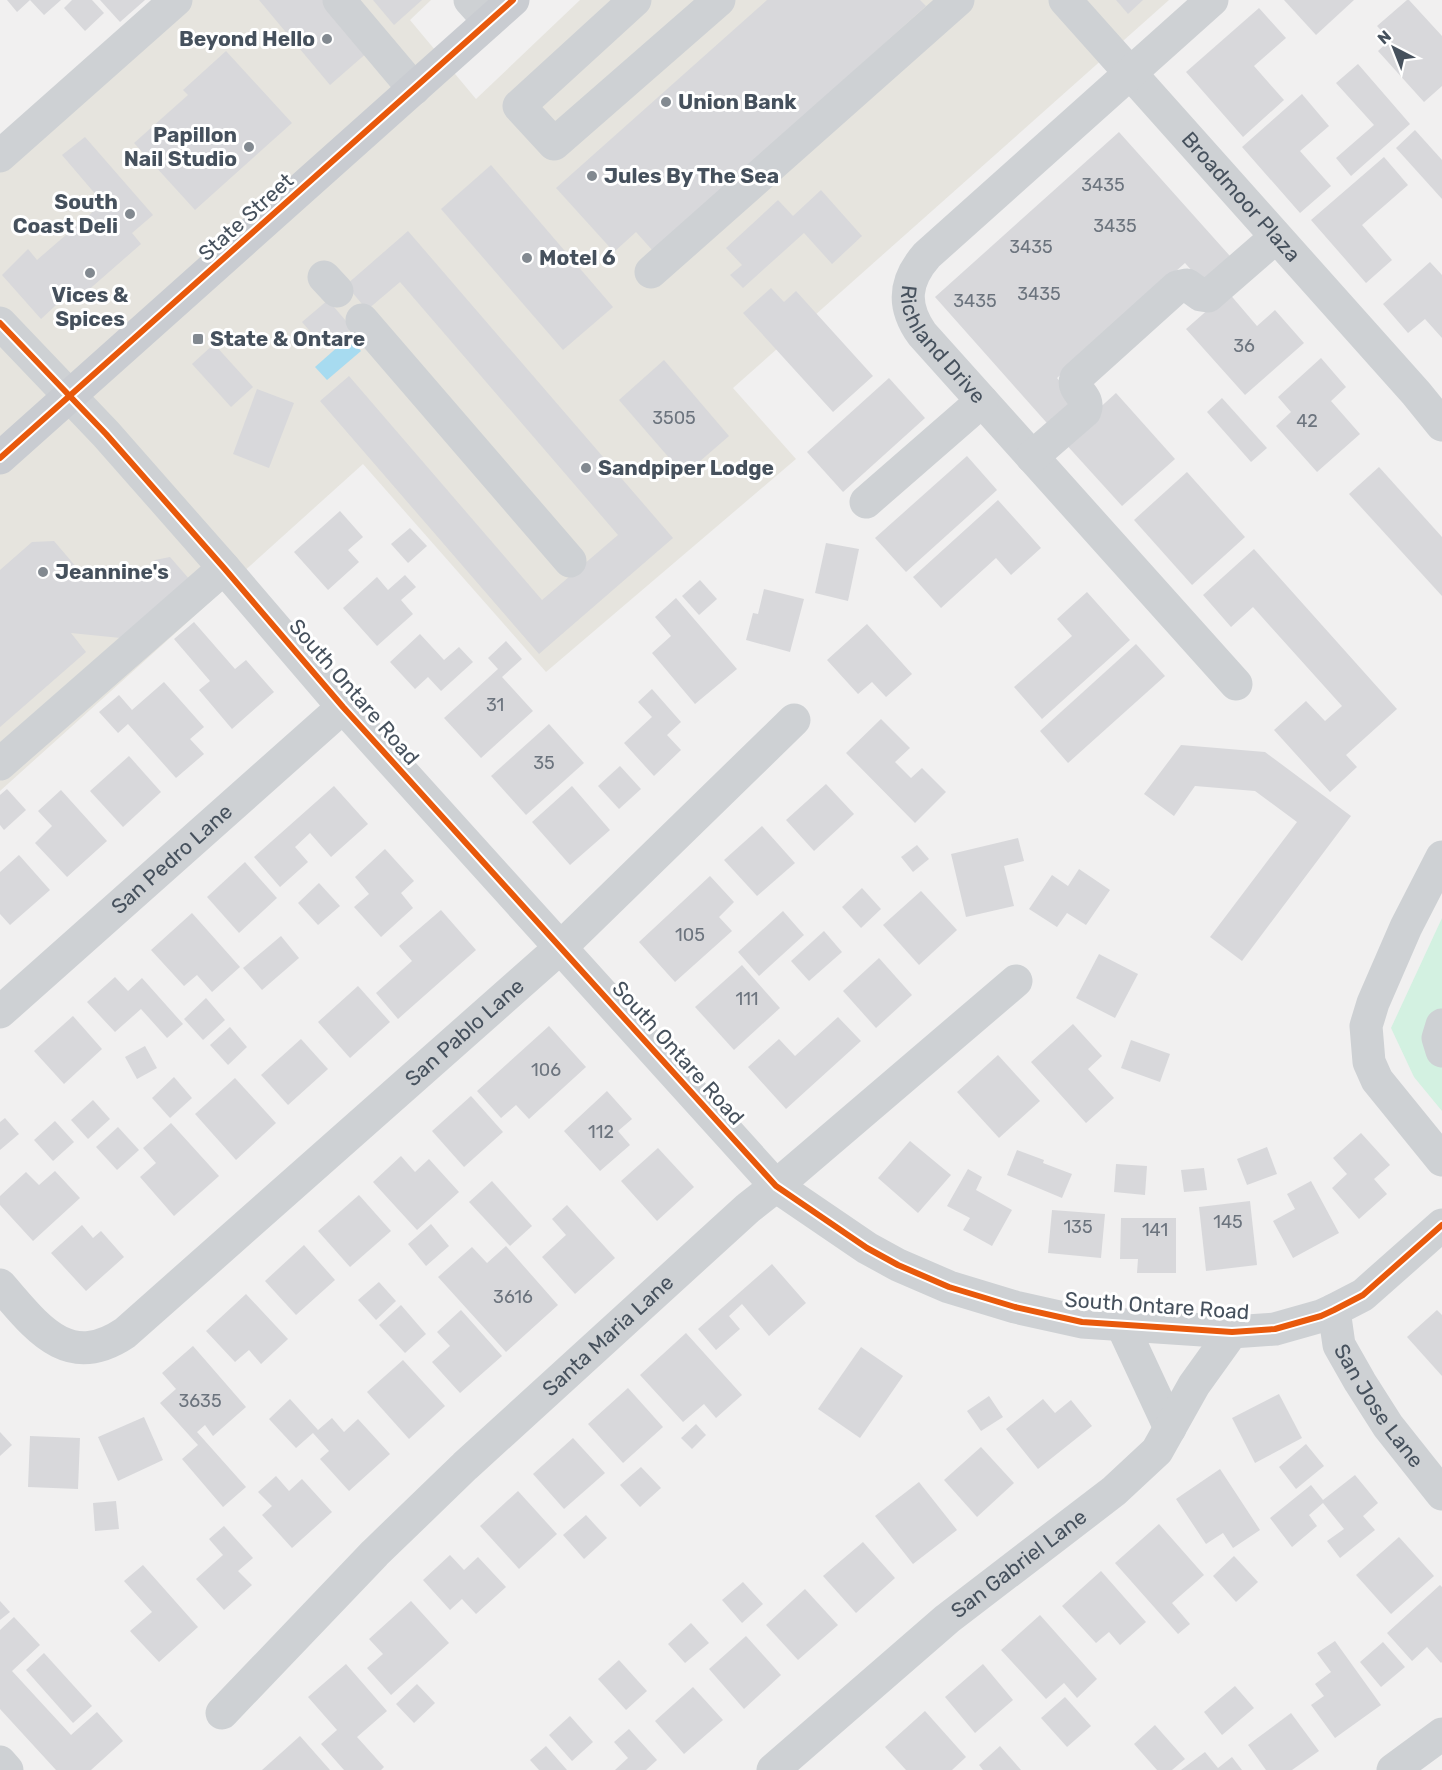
<svg xmlns="http://www.w3.org/2000/svg" width="1442" height="1770" font-family="Rubik,sans-serif">
<style>
.commercial{fill:#e6e4de}
.green{fill:#d3f1e1}
.water{fill:#a7dbf0}
.building{fill:#d8d8db}
.lines{fill:none;stroke-linecap:round;stroke-linejoin:round}
.minor{stroke:#ced1d4;stroke-width:33}
.major{stroke:#c9ccd1;stroke-width:33}
.cycleway-casing{stroke:#fff;stroke-width:10}
.cycleway{stroke:#e8590c;stroke-width:6}
.poi-dot{fill:#828990;stroke:#fff;stroke-width:2}
.labels{text-anchor:middle;stroke-width:6;stroke-linejoin:round;paint-order:stroke}
.number-label{font-size:18px;fill:#6c747e}
.poi-label{font-size:21px;font-weight:bold;fill:#46515d;stroke:#fff;text-anchor:start}
.street-label{font-size:21px;fill:#46515d;stroke:#fff}
</style>
<rect width="100%" height="100%" fill="#f1f0f0"/>
<!-- commercial -->
<path class="commercial" d="M153,0H431L410,20L476,99L580,0H1169L733,388L796,459L546,672L363,464L0,791V136Z"/>
<!-- green -->
<path class="green" d="M1442,918V1111L1414,1077L1391,1028Z"/>
<!-- water -->
<path class="water" d="M349,337L361,351L327,380L315,367Z"/>
<!-- building -->
<g class="building">
<path d="M7,0H61L44,15L30,0L17,12Z"/>
<path d="M72,0H92L104,13L85,31L64,8Z"/>
<path d="M100,0H145L120,22Z"/>
<path d="M259,0H326L369,51L330,85Z"/>
<path d="M373,0H422L394,25Z"/>
<path d="M767,0H920L926,6L653,251L636,232L614,252L556,188Z"/>
<path d="M1116,0H1143L1128,14Z"/>
<path d="M1284,0H1354L1316,35Z"/>
<path d="M1407,0H1409L1442,36V86L1424,102L1378,51L1390,40L1377,26Z"/>
<path d="M1259,8L1286,38L1254,66L1284,100L1243,137L1186,72Z"/>
<path d="M226,51L292,123L195,210L134,143L188,95L183,90Z"/>
<path d="M1358,64L1410,124L1351,176L1336,158L1374,125L1336,83Z"/>
<path d="M1302,94L1329,126L1300,151L1331,186L1300,213L1242,147Z"/>
<path d="M1415,130L1442,160V199L1396,148Z"/>
<path d="M1119,132L1238,265L1209,290L1185,263L1057,378L1082,406L1054,431L935,297Z"/>
<path d="M85,137L153,215L132,233L141,244L77,300L69,293L41,319L2,275L28,249L37,260L103,203L62,155Z"/>
<path d="M1384,157L1408,185L1362,225L1392,260L1366,283L1311,220Z"/>
<path d="M491,165L613,307L563,350L441,209Z"/>
<path d="M821,190L862,236L832,264L804,233L743,288L730,275L742,265L726,248L778,200L793,216Z"/>
<path d="M408,231L673,538L539,654L320,401L349,376L542,600L618,535L400,282L367,310L346,285Z"/>
<path d="M1430,262L1442,275V338L1425,319L1408,333L1383,304Z"/>
<path d="M771,288L784,302L796,291L873,376L833,412L743,313Z"/>
<path d="M1228,292L1257,326L1275,310L1304,343L1245,395L1186,329Z"/>
<path d="M328,300L352,328L326,350L302,322Z"/>
<path d="M214,344L253,387L231,407L192,364Z"/>
<path d="M1321,358L1346,387L1331,401L1360,434L1317,472L1276,426L1291,412L1278,397Z"/>
<path d="M664,360L729,436L684,475L619,400Z"/>
<path d="M889,378L925,418L843,492L807,452Z"/>
<path d="M257,389L294,403L269,468L233,454Z"/>
<path d="M1116,393L1175,459L1122,506L1063,441Z"/>
<path d="M1222,398L1267,448L1251,462L1207,412Z"/>
<path d="M967,456L997,490L906,572L875,538Z"/>
<path d="M1379,467L1442,537V596L1349,494Z"/>
<path d="M1187,472L1245,537L1192,585L1134,520Z"/>
<path d="M998,500L1041,548L1011,575L996,558L941,608L913,577Z"/>
<path d="M340,511L363,537L348,550L359,562L328,590L294,552Z"/>
<path d="M410,528L427,546L408,563L391,544Z"/>
<path d="M54,541L83,575L132,580L155,560L170,557L190,580L131,639L71,633L86,652L0,727V570L32,542Z"/>
<path d="M826,543L859,549L848,601L815,593Z"/>
<path d="M1254,549L1397,709L1346,755L1357,767L1330,792L1274,730L1306,701L1325,721L1342,706L1253,607L1231,627L1203,595Z"/>
<path d="M405,575L416,587L401,600L413,614L377,646L343,608L377,577L388,590Z"/>
<path d="M700,580L717,599L699,615L682,596Z"/>
<path d="M764,589L804,599L790,652L746,640L753,613L758,614Z"/>
<path d="M1087,592L1130,640L1042,719L1014,687L1072,636L1057,619Z"/>
<path d="M676,598L737,669L695,704L652,653L671,636L655,617Z"/>
<path d="M194,622L235,669L246,660L274,692L232,729L199,690L210,681L174,639Z"/>
<path d="M867,624L912,674L886,697L872,682L858,694L827,660Z"/>
<path d="M420,634L444,660L459,647L473,662L441,691L428,677L415,689L390,662Z"/>
<path d="M506,641L522,659L502,677L533,711L481,758L444,718L498,669L488,658Z"/>
<path d="M1136,644L1165,676L1068,763L1040,731Z"/>
<path d="M164,682L204,727L190,739L204,754L176,778L128,724L118,733L99,712L119,695L132,710Z"/>
<path d="M652,689L681,722L667,735L681,750L654,776L624,743L652,717L638,702Z"/>
<path d="M881,719L910,748L895,762L911,778L922,768L946,792L915,823L846,753Z"/>
<path d="M549,724L584,763L526,815L491,776Z"/>
<path d="M1181,745L1265,752L1351,816L1242,961L1210,937L1297,822L1255,791L1195,786L1174,816L1144,794Z"/>
<path d="M129,756L161,792L123,827L90,791Z"/>
<path d="M620,766L641,789L619,809L598,786Z"/>
<path d="M826,784L854,814L814,851L786,820Z"/>
<path d="M334,786L368,824L331,857L310,833L295,847L308,862L280,887L254,857Z"/>
<path d="M572,786L610,830L570,865L532,822Z"/>
<path d="M7,789L26,810L4,830L0,825V795Z"/>
<path d="M61,790L107,841L67,877L35,843L52,826L38,811Z"/>
<path d="M762,826L795,863L757,896L724,860Z"/>
<path d="M1018,838L1024,861L1004,866L1014,906L966,917L951,854Z"/>
<path d="M917,845L929,859L913,872L901,857Z"/>
<path d="M385,849L414,881L401,893L413,908L381,937L354,907L369,894L355,877Z"/>
<path d="M19,855L50,890L10,925L0,914V872Z"/>
<path d="M245,862L277,898L239,933L207,897Z"/>
<path d="M1079,869L1110,890L1086,925L1067,913L1057,927L1029,909L1052,875L1068,886Z"/>
<path d="M710,876L734,902L719,917L732,931L675,982L639,942Z"/>
<path d="M319,883L340,906L318,925L298,903Z"/>
<path d="M862,888L881,909L861,928L842,907Z"/>
<path d="M921,891L957,930L919,965L883,925Z"/>
<path d="M441,910L476,950L398,1019L376,993L412,961L399,946Z"/>
<path d="M783,911L804,935L759,976L738,952Z"/>
<path d="M192,913L240,967L212,992L197,975L184,986L151,950Z"/>
<path d="M824,931L842,952L809,981L791,961Z"/>
<path d="M281,936L299,958L262,990L243,968Z"/>
<path d="M1099,954L1138,974L1115,1018L1076,998Z"/>
<path d="M879,958L912,995L876,1028L843,991Z"/>
<path d="M742,965L780,1008L734,1050L695,1007Z"/>
<path d="M115,977L128,991L142,978L183,1024L167,1038L141,1009L115,1032L87,1002Z"/>
<path d="M358,986L390,1022L350,1058L318,1022Z"/>
<path d="M206,998L225,1020L203,1040L184,1019Z"/>
<path d="M73,1016L102,1049L64,1084L34,1051Z"/>
<path d="M838,1017L861,1041L786,1109L748,1067L779,1039L795,1056Z"/>
<path d="M1073,1024L1102,1056L1088,1069L1114,1098L1086,1123L1031,1062Z"/>
<path d="M549,1026L586,1067L529,1119L516,1105L501,1118L477,1091Z"/>
<path d="M230,1027L247,1047L228,1065L210,1045Z"/>
<path d="M301,1039L328,1069L288,1105L261,1075Z"/>
<path d="M1131,1040L1170,1054L1160,1082L1121,1068Z"/>
<path d="M145,1046L157,1068L137,1079L125,1057Z"/>
<path d="M998,1055L1040,1101L999,1138L957,1092Z"/>
<path d="M174,1077L192,1098L170,1118L152,1098Z"/>
<path d="M235,1078L276,1123L236,1160L195,1114Z"/>
<path d="M607,1091L632,1119L618,1131L630,1145L600,1171L564,1131Z"/>
<path d="M471,1096L503,1132L464,1167L432,1131Z"/>
<path d="M93,1100L110,1119L88,1139L71,1120Z"/>
<path d="M5,1118L19,1134L0,1150V1122Z"/>
<path d="M55,1121L74,1142L53,1161L34,1140Z"/>
<path d="M171,1123L219,1176L174,1216L140,1177L156,1163L143,1148Z"/>
<path d="M118,1127L139,1150L117,1170L96,1147Z"/>
<path d="M1361,1133L1390,1165L1374,1179L1387,1194L1359,1219L1332,1188L1347,1174L1333,1158Z"/>
<path d="M910,1141L951,1175L918,1213L878,1178Z"/>
<path d="M1267,1147L1277,1174L1247,1185L1237,1159Z"/>
<path d="M658,1148L694,1187L657,1221L621,1181Z"/>
<path d="M1017,1150L1044,1160L1043,1163L1072,1174L1062,1198L1007,1175Z"/>
<path d="M401,1156L415,1172L429,1159L459,1192L417,1230L373,1182Z"/>
<path d="M1116,1164L1147,1166L1145,1195L1114,1192Z"/>
<path d="M1204,1168L1207,1190L1184,1192L1181,1170Z"/>
<path d="M968,1169L982,1177L976,1190L1012,1210L992,1246L963,1230L970,1218L947,1206Z"/>
<path d="M55,1171L80,1198L33,1241L0,1205V1196L26,1172L39,1185Z"/>
<path d="M492,1181L532,1226L510,1246L469,1202Z"/>
<path d="M1311,1181L1339,1233L1293,1258L1273,1221L1295,1209L1287,1194Z"/>
<path d="M359,1195L391,1231L350,1267L318,1231Z"/>
<path d="M1250,1201L1257,1265L1206,1271L1199,1207Z"/>
<path d="M567,1205L615,1258L575,1294L542,1257L566,1235L552,1219Z"/>
<path d="M1052,1210L1105,1214L1101,1258L1048,1253Z"/>
<path d="M1121,1218H1176V1273H1137L1138,1259H1120Z"/>
<path d="M431,1224L449,1246L426,1266L408,1244Z"/>
<path d="M82,1225L93,1238L101,1231L124,1257L86,1291L51,1253Z"/>
<path d="M304,1245L335,1280L296,1315L265,1281Z"/>
<path d="M506,1246L558,1305L506,1352L438,1277L472,1247L487,1263Z"/>
<path d="M772,1264L806,1303L769,1336L742,1304L729,1316L740,1329L716,1350L698,1329Z"/>
<path d="M379,1282L396,1301L376,1320L358,1300Z"/>
<path d="M246,1294L288,1339L261,1364L249,1350L235,1362L206,1331Z"/>
<path d="M401,1305L426,1334L405,1353L379,1325Z"/>
<path d="M461,1310L502,1356L460,1393L432,1362L450,1346L437,1332Z"/>
<path d="M1437,1310L1442,1315V1376L1407,1337Z"/>
<path d="M686,1333L742,1395L716,1418L704,1404L683,1422L640,1375Z"/>
<path d="M193,1346L246,1407L213,1436L205,1425L197,1432L246,1487L223,1507L182,1459L198,1445L160,1403L176,1389L162,1373Z"/>
<path d="M861,1347L903,1376L860,1438L818,1409Z"/>
<path d="M403,1360L445,1406L409,1439L367,1392Z"/>
<path d="M628,1388L663,1427L623,1463L588,1424Z"/>
<path d="M1279,1394L1302,1438L1255,1463L1232,1418Z"/>
<path d="M989,1396L1003,1417L981,1431L967,1411Z"/>
<path d="M290,1399L318,1430L332,1418L344,1432L358,1419L390,1454L349,1491L320,1459L329,1451L313,1433L296,1448L269,1419Z"/>
<path d="M1043,1399L1055,1413L1071,1400L1092,1426L1038,1469L1006,1429Z"/>
<path d="M144,1417L163,1460L118,1481L98,1437Z"/>
<path d="M696,1424L706,1435L692,1449L681,1438Z"/>
<path d="M0,1432L12,1445L0,1456Z"/>
<path d="M30,1436L80,1438L78,1489L28,1487Z"/>
<path d="M573,1438L605,1473L564,1509L533,1474Z"/>
<path d="M1306,1444L1324,1466L1296,1489L1279,1467Z"/>
<path d="M981,1447L1014,1483L977,1517L944,1480Z"/>
<path d="M641,1467L661,1488L640,1507L620,1485Z"/>
<path d="M1220,1469L1260,1530L1233,1548L1223,1533L1206,1544L1176,1499Z"/>
<path d="M1355,1475L1378,1503L1363,1516L1375,1530L1340,1558L1327,1541L1344,1529L1323,1503L1309,1515L1317,1526L1292,1547L1270,1518L1311,1485L1323,1500Z"/>
<path d="M276,1476L289,1491L302,1479L332,1512L292,1548L262,1515L272,1506L258,1492Z"/>
<path d="M919,1482L957,1530L913,1564L875,1516Z"/>
<path d="M518,1491L557,1534L519,1569L480,1526Z"/>
<path d="M116,1501L119,1529L95,1531L93,1503Z"/>
<path d="M586,1515L607,1538L584,1559L563,1535Z"/>
<path d="M1159,1524L1204,1575L1172,1603L1190,1624L1178,1634L1115,1563Z"/>
<path d="M224,1526L253,1558L238,1571L252,1585L224,1610L196,1579L223,1555L209,1539Z"/>
<path d="M1399,1537L1434,1576L1391,1614L1356,1575Z"/>
<path d="M863,1542L895,1578L856,1613L823,1576Z"/>
<path d="M450,1555L464,1570L478,1557L506,1587L476,1614L462,1599L450,1610L423,1580Z"/>
<path d="M1234,1556L1258,1582L1236,1602L1213,1576Z"/>
<path d="M143,1565L198,1627L159,1662L130,1631L152,1612L124,1581Z"/>
<path d="M1101,1571L1146,1622L1120,1645L1109,1632L1096,1643L1062,1606Z"/>
<path d="M743,1582L763,1604L742,1623L722,1600Z"/>
<path d="M1440,1585L1442,1587V1662L1441,1663L1427,1647L1412,1661L1387,1633Z"/>
<path d="M805,1589L838,1625L798,1660L766,1625Z"/>
<path d="M0,1601L10,1612L0,1620Z"/>
<path d="M411,1601L449,1643L391,1695L367,1668L383,1654L369,1639Z"/>
<path d="M1040,1615L1097,1679L1077,1698L1064,1683L1046,1699L1001,1650Z"/>
<path d="M14,1617L40,1645L12,1671L71,1735L97,1712L123,1741L91,1770H56L0,1709V1630Z"/>
<path d="M691,1623L709,1643L685,1663L668,1644Z"/>
<path d="M746,1636L781,1675L744,1709L709,1669Z"/>
<path d="M1335,1641L1381,1705L1335,1738L1311,1705L1324,1696L1315,1684L1331,1672L1317,1653Z"/>
<path d="M1383,1642L1405,1667L1381,1687L1360,1662Z"/>
<path d="M44,1653L92,1706L73,1723L26,1670Z"/>
<path d="M619,1660L647,1691L626,1710L598,1679Z"/>
<path d="M346,1664L387,1711L357,1737L384,1767L381,1770H344L321,1744L337,1730L308,1697Z"/>
<path d="M983,1664L1013,1700L975,1733L945,1697Z"/>
<path d="M417,1684L435,1703L414,1723L396,1704Z"/>
<path d="M1235,1686L1254,1708L1222,1735L1204,1712Z"/>
<path d="M693,1687L723,1720L684,1754L655,1721Z"/>
<path d="M1065,1697L1091,1726L1067,1747L1041,1718Z"/>
<path d="M925,1711L966,1757L952,1770H906L885,1747Z"/>
<path d="M1291,1713L1319,1751L1292,1770H1266L1248,1745Z"/>
<path d="M570,1716L593,1742L572,1761L549,1735Z"/>
<path d="M1155,1725L1185,1759L1172,1770H1157L1134,1744Z"/>
<path d="M629,1729L657,1760L646,1770H615L628,1758L614,1742Z"/>
<path d="M300,1736L330,1770H262Z"/>
<path d="M546,1746L567,1770H539L530,1760Z"/>
<path d="M1000,1746L1021,1770H983L979,1765Z"/>
<path d="M1205,1752L1218,1768L1232,1757L1242,1770H1181Z"/>
</g>
<g class="lines">
<!-- minor -->
<g class="minor">
<path d="M339,0L414,89"/>
<path d="M470,0L489,21"/>
<path d="M635,0L519,106L554,144L719,0"/>
<path id="s1" d="M1065,0L1416,393L1442,425"/>
<path id="s2" d="M1212,0L927,255C904,281 902,306 922,334L1236,684"/>
<path d="M0,156L176,0"/>
<path d="M651,272L958,0"/>
<path d="M324,277L337,291"/>
<path d="M362,320L570,561"/>
<path d="M0,323L106,434L224,568L343,707L776,1186L867,1248L898,1265L949,1287L1015,1307L1082,1322L1232,1332L1275,1329L1321,1316L1334,1310L1363,1295L1442,1225"/>
<path d="M1032,457L1085,411C1091,396 1071,392 1076,378L1177,287L1187,285L1201,295L1208,296L1276,237"/>
<path d="M866,502L982,401"/>
<path d="M0,764L224,568"/>
<path d="M1442,857L1406,927L1373,1003L1366,1026L1369,1062L1377,1080L1442,1160"/>
<path id="s3" d="M0,1012L343,707"/>
<path d="M1442,1025L1438,1038L1442,1051"/>
<path id="s4" d="M0,1285C36,1326 67,1372 125,1333L560,948L794,720"/>
<path id="s5" d="M1334,1310L1339,1345L1360,1382L1388,1426L1442,1494"/>
<path d="M1122,1325L1170,1428"/>
<path id="s6" d="M222,1713L375,1553L465,1466L748,1208L776,1186L1016,981"/>
<path d="M0,1762L7,1770"/>
<path id="s7" d="M773,1770L947,1619L1114,1491L1157,1451L1194,1385L1232,1332"/>
<path d="M1393,1770L1442,1734"/>
</g>
<!-- major -->
<path class="major" d="M0,458L513,0"/>
<!-- cycleway casing -->
<g class="cycleway-casing">
<g id="cycleway">
<path d="M0,323L106,434L224,568L343,707L776,1186L867,1248L898,1265L949,1287L1015,1307L1082,1322L1232,1332L1275,1329L1321,1316L1334,1310L1363,1295L1442,1225"/>
<path d="M0,458L513,0"/>
</g>
</g>
<!-- cycleway -->
<use href="#cycleway" class="cycleway"/>
</g>
<!-- markers -->
<g class="poi-dot">
<circle cx="327" cy="39" r="6"/>
<circle cx="666" cy="102" r="6"/>
<circle cx="249" cy="147" r="6"/>
<circle cx="592" cy="176" r="6"/>
<circle cx="130" cy="214" r="6"/>
<circle cx="527" cy="258" r="6"/>
<circle cx="90" cy="273" r="6"/>
<rect x="192" y="333" width="12" height="12" rx="3"/>
<circle cx="586" cy="468" r="6"/>
<circle cx="43" cy="572" r="6"/>
</g>
<g class="labels">
<!-- number labels -->
<g class="number-label">
<text x="1103" y="191">3435</text>
<text x="1115" y="232">3435</text>
<text x="1031" y="253">3435</text>
<text x="1039" y="300">3435</text>
<text x="975" y="307">3435</text>
<text x="1244" y="352">36</text>
<text x="674" y="424">3505</text>
<text x="1307" y="427">42</text>
<text x="495" y="711">31</text>
<text x="544" y="769">35</text>
<text x="690" y="941">105</text>
<text x="747" y="1005">111</text>
<text x="546" y="1076">106</text>
<text x="601" y="1138">112</text>
<text x="1228" y="1228">145</text>
<text x="1078" y="1233">135</text>
<text x="1155" y="1236">141</text>
<text x="513" y="1303">3616</text>
<text x="200" y="1407">3635</text>
</g>
<!-- poi labels -->
<g class="poi-label">
<text x="315" y="46" text-anchor="end">Beyond Hello</text>
<text x="678" y="109">Union Bank</text>
<text x="237" y="142" text-anchor="end">Papillon<tspan x="237" dy="24">Nail Studio</tspan></text>
<text x="604" y="183">Jules By The Sea</text>
<text x="118" y="209" text-anchor="end">South<tspan x="118" dy="24">Coast Deli</tspan></text>
<text x="539" y="265">Motel 6</text>
<text x="90" y="302" text-anchor="middle">Vices &amp;<tspan x="90" dy="24">Spices</tspan></text>
<text x="210" y="346">State &amp; Ontare</text>
<text x="598" y="475">Sandpiper Lodge</text>
<text x="55" y="579">Jeannine's</text>
</g>
<!-- street labels -->
<g class="street-label">
<text dy="7" stroke="none"><textPath href="#s1" startOffset="264">Broadmoor Plaza</textPath></text>
<text transform="translate(246 217) rotate(-42)" y="7">State Street</text>
<text dy="7" stroke="none"><textPath href="#s2" startOffset="488">Richland Drive</textPath></text>
<text transform="translate(354 692) rotate(49)" y="7">South Ontare Road</text>
<text dy="7" stroke="none"><textPath href="#s3" startOffset="230">San Pedro Lane</textPath></text>
<text dy="7" stroke="none"><textPath href="#s4" startOffset="606">San Pablo Lane</textPath></text>
<text transform="translate(678 1053) rotate(48)" y="7">South Ontare Road</text>
<text transform="translate(1157 1306) rotate(4)" y="7">South Ontare Road</text>
<text dy="7" stroke="none"><textPath href="#s6" startOffset="540">Santa Maria Lane</textPath></text>
<text dy="7" stroke="none"><textPath href="#s5" startOffset="108">San Jose Lane</textPath></text>
<text dy="7" stroke="none"><textPath href="#s7" startOffset="321">San Gabriel Lane</textPath></text>
</g>
</g>
<!-- north arrow -->
<g transform="translate(1394 48) rotate(318)" stroke="#ffffff" stroke-width="4.5" paint-order="stroke">
<path d="M0-4.5L10 22L0 15L-10 22Z" fill="#46515d"/>
<text y="-9" font-size="16" font-weight="bold" text-anchor="middle" fill="#46515d">N</text>
</g>
</svg>
